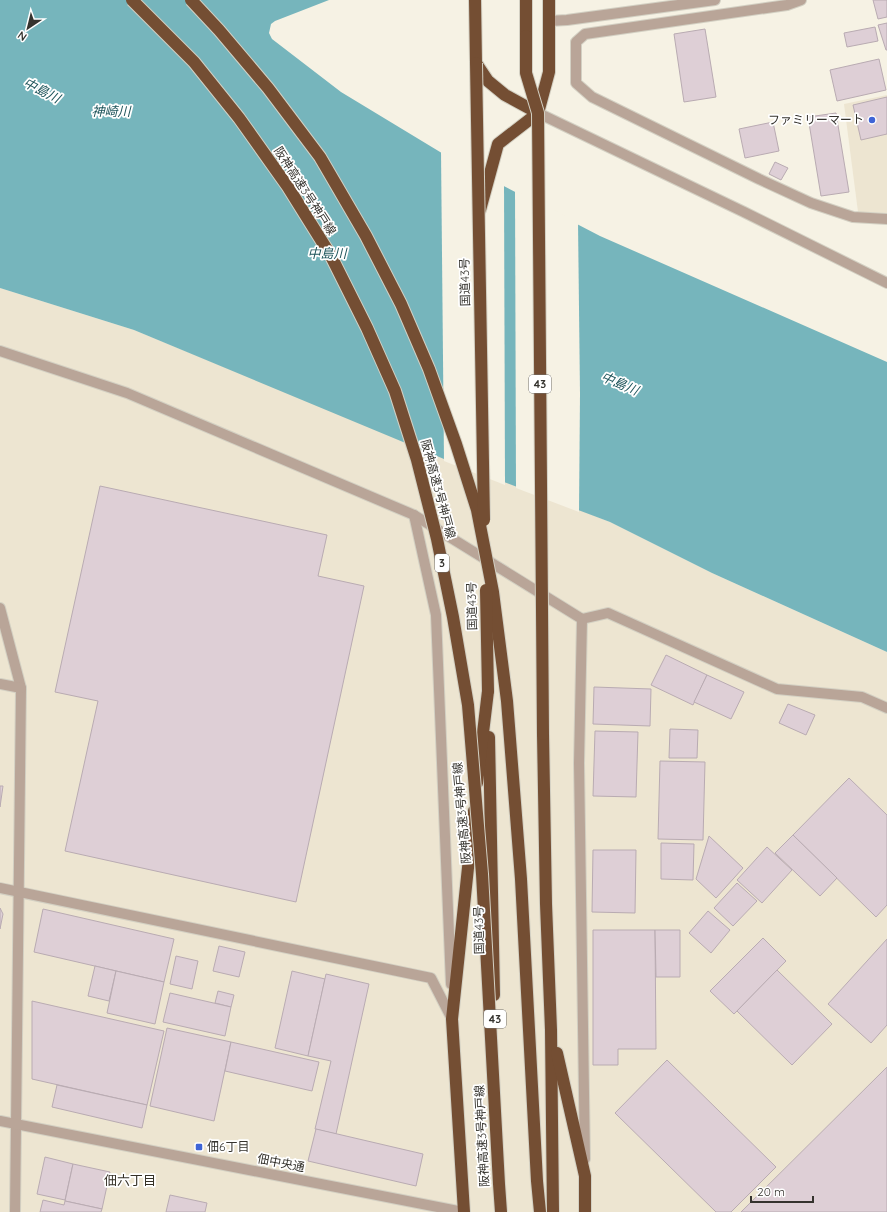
<svg xmlns="http://www.w3.org/2000/svg" width="887" height="1212" font-family="Quicksand,'Noto Sans JP',sans-serif">
<style>
.built{fill:#ede5d1}
.water{fill:#76b5bc}
.pier{fill:#f6f2e4}
.building{fill:#decfd6;stroke:#b9abb2}
.lines{fill:none;stroke-linecap:round;stroke-linejoin:round}
.minor-casing{stroke:#d3d0c3;stroke-width:12}
.highway-casing{stroke:#d3d0c3;stroke-width:14}
.minor{stroke:#b9a598;stroke-width:10}
.highway{stroke:#744e33;stroke-width:12}
.highway-bridge-casing{stroke:#d3d0c3;stroke-width:14;stroke-linecap:butt}
.highway-bridge{stroke:#744e33;stroke-width:12}
.poi-dot{fill:#3e64d6;stroke:#fff;stroke-width:1.5}
.labels{text-anchor:middle;stroke-width:3.5;stroke-linejoin:round;paint-order:stroke}
.shield{fill:#fff;stroke:#72706d;stroke-width:1}
.shield-label{font-size:11px;font-weight:bold;fill:#35332e}
.poi-label{font-size:12px;fill:#35332e;stroke:#fff;text-anchor:end}
.street-label{font-size:12px;fill:#35332e;stroke:#fff}
.water-label{font-size:13px;font-style:italic;fill:#1d545a;stroke:#fff}
.neighbourhood-label{font-size:13px;fill:#353127;stroke:#fff}
</style>
<rect width="100%" height="100%" fill="#f6f2e4"/>
<!-- built -->
<g class="built">
<path d="M887,95V213L858,212L844,104Z"/>
<path d="M0,288L134,330L283,391L610,522L712,573L887,652V1212H0Z"/>
</g>
<!-- water -->
<path class="water" d="M0,0H329L275,21L271,24L269,33L272,39L341,92L450,158L600,236L887,362V652L712,573L610,522L456,464L134,330L0,288Z"/>
<!-- pier -->
<g class="pier">
<path d="M441,151L504,184L505,485L444,461Z"/>
<path d="M515,190L578,222L580,394L579,512L516,488Z"/>
</g>
<!-- building -->
<g class="building">
<path d="M873,0H887V17L878,19Z"/>
<path d="M887,23V50H886L878,25Z"/>
<path d="M875,27L878,41L847,47L844,33Z"/>
<path d="M705,29L716,97L684,102L674,34Z"/>
<path d="M879,59L886,90L837,101L830,70Z"/>
<path d="M887,97V134L861,140L853,105Z"/>
<path d="M836,113L849,192L821,196L808,117Z"/>
<path d="M773,122L779,151L745,158L739,129Z"/>
<path d="M775,162L788,168L781,180L769,174Z"/>
<path d="M100,486L327,535L318,576L364,586L296,902L65,851L98,701L55,692Z"/>
<path d="M666,655L707,675L693,705L651,685Z"/>
<path d="M707,675L744,692L731,719L694,702Z"/>
<path d="M594,687L651,689L650,726L593,724Z"/>
<path d="M788,704L815,715L806,735L779,723Z"/>
<path d="M670,729L698,730L697,758H669Z"/>
<path d="M595,731L638,732L636,797L593,796Z"/>
<path d="M660,761L705,762L703,840L658,839Z"/>
<path d="M849,778L887,815V905L876,917L793,835Z"/>
<path d="M0,786H3L0,807Z"/>
<path d="M793,835L837,878L820,896L775,853Z"/>
<path d="M709,836L743,868L716,898L696,879Z"/>
<path d="M661,843L694,844L693,880L661,879Z"/>
<path d="M767,847L792,870L762,903L737,880Z"/>
<path d="M593,850H636L635,913L592,912Z"/>
<path d="M737,883L757,901L733,926L714,908Z"/>
<path d="M0,908L3,914L0,929Z"/>
<path d="M43,909L174,939L164,982L34,952Z"/>
<path d="M708,911L730,930L711,953L689,933Z"/>
<path d="M593,930H655L656,1049H618V1065H593Z"/>
<path d="M655,930H680V977H656Z"/>
<path d="M763,938L786,961L734,1014L710,991Z"/>
<path d="M887,939V1025L871,1043L828,1004Z"/>
<path d="M219,946L245,952L239,977L213,971Z"/>
<path d="M176,956L198,961L192,989L170,984Z"/>
<path d="M95,966L116,971L109,1001L88,996Z"/>
<path d="M777,970L832,1024L792,1065L737,1011Z"/>
<path d="M116,971L164,982L155,1024L107,1013Z"/>
<path d="M292,971L325,979L308,1056L275,1048Z"/>
<path d="M326,974L369,984L336,1134L315,1129L331,1061L308,1056Z"/>
<path d="M218,991L234,995L231,1007L215,1003Z"/>
<path d="M170,993L231,1007L225,1036L163,1022Z"/>
<path d="M32,1001L164,1031L147,1105L32,1079Z"/>
<path d="M167,1028L231,1042L214,1121L150,1106Z"/>
<path d="M231,1042L319,1062L312,1091L225,1071Z"/>
<path d="M667,1060L776,1167L731,1212H716L615,1113Z"/>
<path d="M887,1067V1212H741Z"/>
<path d="M57,1085L147,1105L142,1128L52,1107Z"/>
<path d="M316,1129L423,1154L416,1186L308,1161Z"/>
<path d="M45,1157L73,1164L65,1200L37,1194Z"/>
<path d="M73,1164L110,1172L102,1209L65,1201Z"/>
<path d="M170,1195L207,1203L205,1212H166Z"/>
<path d="M43,1200L64,1205L65,1201L102,1209L101,1212H40Z"/>
</g>
<g class="lines">
<!-- minor casing -->
<g class="minor-casing">
<g id="minor">
<path d="M801,0L787,5L585,34L576,42V83L592,97L759,179L811,203L853,217L887,219"/>
<path d="M549,21L567,20L715,0"/>
<path d="M538,113L744,212L887,283"/>
<path d="M0,351L127,393L414,515L582,619L608,613L777,689L862,697L887,708"/>
<path d="M414,515L436,615L451,984"/>
<path d="M0,608L21,688L15,1212"/>
<path d="M582,619L579,763L585,1159"/>
<path d="M0,684L21,688"/>
<path d="M0,888L431,978L452,1019"/>
<path d="M0,1121L463,1212"/>
</g>
</g>
<!-- highway casing -->
<g class="highway-casing">
<g id="highway">
<path d="M475,0L476,63L488,81L505,95L538,113"/>
<path d="M526,0V36"/>
<path d="M538,113L549,72V0"/>
<path d="M480,210L498,144L538,113"/>
<path d="M543,734L546,904L551,1030L553,1212"/>
<path d="M489,737L494,995"/>
<path d="M477,783L488,691"/>
<path d="M557,1053L585,1176V1212"/>
<path d="M464,1212L452,1019L474,811"/>
</g>
</g>
<!-- minor -->
<use href="#minor" class="minor"/>
<!-- highway -->
<use href="#highway" class="highway"/>
<!-- highway-bridge casing -->
<g class="highway-bridge-casing">
<g id="highway-bridge">
<path d="M132,0L194,62L239,118L288,187L331,256L367,328L395,391L417,460L437,539L453,617L468,705L482,874L499,1184L501,1212"/>
<path d="M191,0L219,30L268,88L320,157L366,236L401,304L429,369L456,444L477,510L493,592L507,701L521,879L537,1181L540,1212"/>
<path d="M526,36V73L538,113L543,734"/>
<path d="M476,63L484,520"/>
<path d="M486,590L488,691"/>
</g>
</g>
<!-- highway-bridge -->
<use href="#highway-bridge" class="highway-bridge"/>
</g>
<!-- markers -->
<g class="poi-dot">
<circle cx="872" cy="120" r="4"/>
<rect x="195" y="1143" width="8" height="8" rx="2"/>
</g>
<g class="labels">
<!-- shield labels -->
<g class="shield">
<rect x="529" y="375" width="22" height="18" rx="3"/>
<rect x="435" y="554" width="14" height="18" rx="3"/>
<rect x="484" y="1010" width="22" height="18" rx="3"/>
</g>
<g class="shield-label">
<text x="540" y="388">43</text>
<text x="442" y="567">3</text>
<text x="495" y="1023">43</text>
</g>
<!-- poi labels -->
<g class="poi-label">
<text x="864" y="124">ファミリーマート</text>
<text x="207" y="1151" text-anchor="start">佃6丁目</text>
</g>
<!-- street labels -->
<g class="street-label">
<text transform="translate(305 191) rotate(57)" y="4">阪神高速3号神戸線</text>
<text transform="translate(465 282) rotate(-91)" y="4">国道43号</text>
<text transform="translate(438 489) rotate(75)" y="4">阪神高速3号神戸線</text>
<text transform="translate(472 606) rotate(-91)" y="4">国道43号</text>
<text transform="translate(462 813) rotate(-95)" y="4">阪神高速3号神戸線</text>
<text transform="translate(479 930) rotate(-91)" y="4">国道43号</text>
<text transform="translate(482 1136) rotate(-93)" y="4">阪神高速3号神戸線</text>
<text transform="translate(281 1163) rotate(11)" y="4">佃中央通</text>
</g>
<!-- water labels -->
<g class="water-label">
<text transform="translate(42 90) rotate(27)" y="5">中島川</text>
<text x="111" y="116">神崎川</text>
<text x="327" y="258">中島川</text>
<text transform="translate(620 383) rotate(23)" y="5">中島川</text>
</g>
<!-- neighbourhood labels -->
<g class="neighbourhood-label">
<text x="130" y="1185">佃六丁目</text>
</g>
</g>
<!-- north arrow -->
<g transform="translate(28 28) rotate(215)" stroke="#ffffff" stroke-width="3" paint-order="stroke">
<path d="M0-3L7 15L0 10L-7 15Z" fill="#35332e"/>
<text y="-6" font-size="11" font-weight="bold" text-anchor="middle" fill="#35332e">N</text>
</g>
<!-- scale -->
<path d="M751 1196v6h62v-6" fill="none" stroke="#35332e" stroke-width="2"/>
<text x="757" y="1196" font-size="12" fill="#35332e" stroke="#ffffff" stroke-width="3" paint-order="stroke">20 m</text>
</svg>
